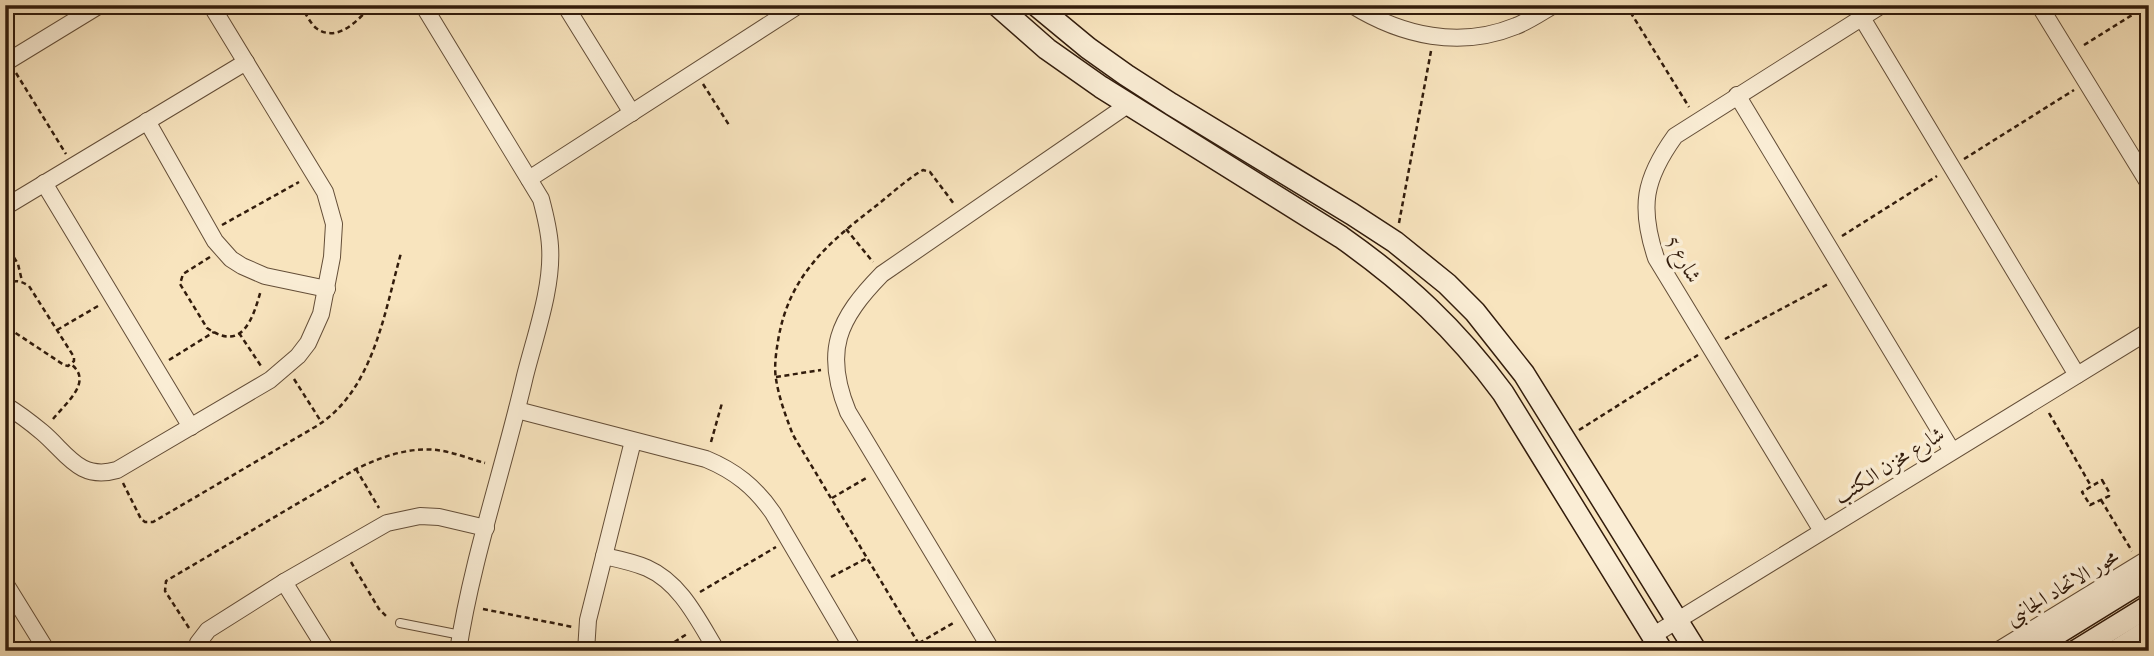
<svg xmlns="http://www.w3.org/2000/svg" width="2154" height="656" font-family="'IM FELL French Canon',Amiri,serif">
<style>
.lines{fill:none;stroke-linecap:round;stroke-linejoin:round}
.lane-casing{stroke:#644e38;stroke-width:10}
.street-casing{stroke:#644e38;stroke-width:18}
.secondary-casing{stroke:#321c0c;stroke-width:24}
.path{stroke:#321c0c;stroke-width:2.5;stroke-dasharray:5 3.5;stroke-linecap:butt}
.lane{stroke:#faedd5;stroke-width:8}
.street{stroke:#faedd5;stroke-width:16}
.secondary{stroke:#faedd5;stroke-width:21}
.labels{text-anchor:middle;stroke-width:7;stroke-linejoin:round;paint-order:stroke}
.street-label{font-size:21px;fill:#321c0c;stroke:#faedd5}
</style>
<rect width="100%" height="100%" fill="#f8e4be"/>
<filter id="stains"><feTurbulence type="fractalNoise" baseFrequency=".00286" numOctaves="4"/><feColorMatrix values="0 0 0 0 .2 0 0 0 0 .09 0 0 0 0 .02 0 0 0 .5 -.17"/></filter>
<radialGradient id="worn" r=".72"><stop offset=".6" stop-color="#630" stop-opacity="0"/><stop offset="1" stop-color="#630" stop-opacity=".3"/></radialGradient>
<g class="lines">
<!-- lane casing -->
<g class="lane-casing">
<path id="lane" d="M400,623L461,635"/>
</g>
<!-- street casing -->
<g class="street-casing">
<g id="street">
<path d="M423,5L541,199C545,214 549,229 550,246C553,287 535,336 525,376C504,467 472,559 458,651"/>
<path d="M565,5L632,113"/>
<path d="M1352,5C1402,36 1460,49 1516,26C1529,21 1542,12 1554,5"/>
<path d="M2039,5L2149,184"/>
<path d="M1862,18L2077,375"/>
<path d="M5,63L100,5"/>
<path d="M1737,95L1952,451"/>
<path d="M147,121L215,241L231,259L242,266L265,276L327,289"/>
<path d="M529,179L799,5"/>
<path d="M44,183L191,427"/>
<path d="M5,207L246,62"/>
<path d="M5,405C18,413 30,422 42,432C67,453 79,481 117,470L270,380L298,356L308,343L321,314L332,257L334,224L325,192L211,5"/>
<path d="M517,410L706,459C735,471 755,487 773,513L854,651"/>
<path d="M1822,531L1656,258C1639,207 1644,179 1675,136L1882,5"/>
<path d="M604,556C618,559 633,562 647,568C681,583 698,620 717,651"/>
<path d="M284,582L327,651"/>
<path d="M5,583L47,651"/>
<path d="M1652,636L2149,331"/>
<path d="M196,651L198,643L208,630L284,582L387,523L420,516L439,517L486,528"/>
<path d="M586,651L588,620L633,441"/>
<path d="M992,651L848,412C823,351 838,319 882,274L1129,104"/>
<path d="M1997,651L2149,558"/>
<path d="M2111,651L2149,627"/>
</g>
</g>
<!-- secondary casing -->
<g class="secondary-casing">
<g id="secondary">
<path d="M997,5L1047,49L1101,87L1341,237C1405,282 1456,329 1503,393L1662,651"/>
<path d="M1036,5L1088,48L1126,75L1171,104L1352,214L1395,242L1447,284L1475,312L1524,374L1696,651"/>
<path d="M2029,651L2149,577"/>
<path d="M2076,651L2149,606"/>
</g>
</g>
<!-- path -->
<g class="path">
<path d="M52,5L56,12"/>
<path d="M300,5C305,12 310,23 316,28C338,44 359,19 372,5"/>
<path d="M1626,5L1689,107"/>
<path d="M2084,45L2148,5"/>
<path d="M16,73L66,154"/>
<path d="M703,84L729,125"/>
<path d="M1964,159L2074,90"/>
<path d="M1399,223L1431,51"/>
<path d="M222,225L299,182"/>
<path d="M846,229L873,262"/>
<path d="M1842,236L1937,176"/>
<path d="M5,243L18,264L22,281"/>
<path d="M210,257L183,274L180,284L207,328C243,353 253,318 261,290"/>
<path d="M5,284C15,280 20,280 29,286L74,357V361L68,366L64,365L5,326"/>
<path d="M57,330L98,306"/>
<path d="M239,333L261,366"/>
<path d="M1725,339L1830,283"/>
<path d="M169,360L214,332"/>
<path d="M776,377L821,370"/>
<path d="M294,379L322,423"/>
<path d="M2049,413L2091,486"/>
<path d="M53,419C65,404 93,382 72,365"/>
<path d="M1579,430L1698,355"/>
<path d="M711,442L722,403"/>
<path d="M356,469L379,508"/>
<path d="M2102,480L2109,492V496L2090,505L2082,492Z"/>
<path d="M123,483L141,519L145,522H153L315,427C373,392 384,314 401,253"/>
<path d="M832,498L868,477"/>
<path d="M2101,500L2132,551"/>
<path d="M351,562L379,609L388,618"/>
<path d="M831,577L867,558"/>
<path d="M700,592L776,547"/>
<path d="M483,609L573,627"/>
<path d="M189,628L165,591L166,581L356,469C381,457 408,447 437,450C453,452 470,459 485,463"/>
<path d="M919,643L955,622"/>
<path d="M660,651L687,634"/>
<path d="M923,651L793,435C786,417 779,398 776,379C774,367 776,353 778,341C788,279 824,246 872,209C888,197 904,181 923,170L930,172L954,204"/>
</g>
<!-- lane -->
<use href="#lane" class="lane"/>
<!-- street -->
<use href="#street" class="street"/>
<!-- secondary -->
<use href="#secondary" class="secondary"/>
</g>
<g class="labels">
<!-- street labels -->
<g class="street-label">
<text transform="translate(1684 259) rotate(62)" y="7">شارع 5</text>
<text transform="translate(1889 465) rotate(-32)" y="7">شارع مخزن الكتب</text>
<text transform="translate(2062 587) rotate(-31)" y="7">محور الاتحاد الجانبى</text>
</g>
</g>
<!-- margin -->
<rect width="2154" height="656" fill="none" stroke="#f8e4be" stroke-width="28"/>
<rect x="7" y="7" width="2140" height="642" fill="none" stroke="#321c0c" stroke-width="3.5"/>
<rect x="14" y="14" width="2126" height="628" fill="none" stroke="#321c0c" stroke-width="2"/>
<rect width="100%" height="100%" filter="url(#stains)"/>
<rect width="100%" height="100%" fill="url(#worn)"/>
</svg>
